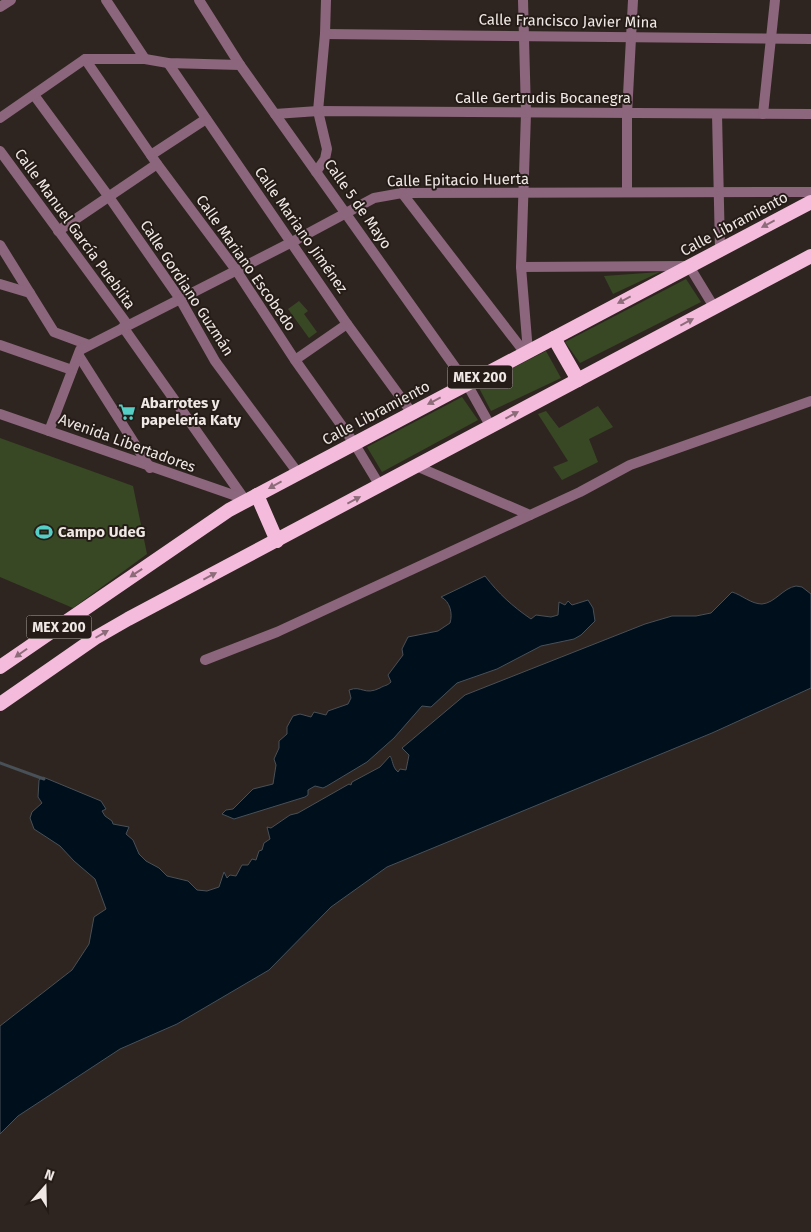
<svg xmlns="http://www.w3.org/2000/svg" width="811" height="1232" font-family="'Fira Sans',sans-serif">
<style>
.green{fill:#384824}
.water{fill:#000f1c;stroke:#485058}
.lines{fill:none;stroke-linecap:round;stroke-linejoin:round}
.stream{stroke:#485058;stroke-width:3}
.minor{stroke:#8c667c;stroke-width:10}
.trunk{stroke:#f5bbdc;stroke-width:14}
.oneway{fill:#8d6c7a}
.labels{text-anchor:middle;stroke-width:4;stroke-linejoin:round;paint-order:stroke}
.shield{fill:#251c17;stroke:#b2aba7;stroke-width:1}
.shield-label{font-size:14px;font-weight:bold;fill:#efe8e5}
.street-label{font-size:15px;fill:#efe8e5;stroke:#251c17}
.poi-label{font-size:15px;font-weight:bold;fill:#efe8e5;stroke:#251c17;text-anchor:start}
</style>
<rect width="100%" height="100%" fill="#2f2520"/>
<!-- green -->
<g class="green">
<path d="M660,272L613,294L604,276Z"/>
<path d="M686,279L701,302L580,363L565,342Z"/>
<path d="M299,301L308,311L304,314L317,332L309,338L288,309Z"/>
<path d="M546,351L561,378L491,411L478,386Z"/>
<path d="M462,397L478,420L382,472L367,447Z"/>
<path d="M598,406L613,427L589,439L598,462L562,480L553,467L568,461L538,414L546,411L559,428Z"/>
<path d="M0,438L133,486L147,554L73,608L0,577Z"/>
</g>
<!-- water -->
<g class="water">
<path d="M485,576C499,594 512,606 531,619L536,615L551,617L558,615L559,602L565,605L568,601L572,605L588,600L593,608L595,621L581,635L574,639L541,646L497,669L457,683L431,707L422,706L394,738L367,762L327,786L323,788L315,786L308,790V795L305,797L234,819L222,814L226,810L233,809L253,789L273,784L276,765L274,759L279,748V741L287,734V727L293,716L300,714L311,717L314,712L326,715L328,711L348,704L351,698L349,690C362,685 364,696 380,688C385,685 387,686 391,682L388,675L403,655L402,649L408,637L438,631L450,623C453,614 450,601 441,597Z"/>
<path d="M796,586L802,587L811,594V688L712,733L387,867L331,907L269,970L177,1024L120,1049L18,1116L0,1134V1026L72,970L89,944L94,917L106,909L95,879L74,861L60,846L34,829L30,818L32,812L42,803L38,797L39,780L43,777L101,801L106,809L102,811L105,816L112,821L113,824L129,827L126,834L133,840L139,854L146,861L159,868L167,876L188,881L197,890L207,891L219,887L224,872L227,878L230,875L236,876L242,865H248L252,859L256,860L259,851L262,850L264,843L270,839L267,827L271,828L290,815L298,813L349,784L351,785L352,782L380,767L390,756C393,760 392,767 398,772L400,769L406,770L409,755L402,748L465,695L645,624L672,616H696L711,613L732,592C742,595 751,604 762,604C775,603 783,588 796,586Z"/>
</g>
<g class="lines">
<!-- stream -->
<path class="stream" d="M0,763L44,779"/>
<!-- minor -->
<g class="minor">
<path d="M106,0L145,59"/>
<path d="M199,0L240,65L467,384L491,427"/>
<path d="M523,0L526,113L521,267L528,352"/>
<path d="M0,7L11,0"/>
<path d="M325,34L811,39"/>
<path d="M85,59L157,164L236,270L295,360L354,443L380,486"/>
<path d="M168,63L347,324L412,413"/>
<path d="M34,95L109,197L180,299L215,361L298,473"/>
<path d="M275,114L318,111L811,114"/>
<path d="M717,114L720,249"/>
<path d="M763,114L775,0"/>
<path d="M0,118L85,59H145L168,63L240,65"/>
<path d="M0,151L127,324"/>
<path d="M151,155L206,119"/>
<path d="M316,172L325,159L327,149L318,111L325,34L326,0"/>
<path d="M627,192V114L633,0"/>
<path d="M402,193L525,353"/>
<path d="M58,231L157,164"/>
<path d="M0,245L54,332L89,345"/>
<path d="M521,267L689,266L714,307"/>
<path d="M0,284L30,293"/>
<path d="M123,327L245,500"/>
<path d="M0,345L72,370"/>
<path d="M79,356L150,468"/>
<path d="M295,360L347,324"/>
<path d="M0,414L245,499"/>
<path d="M49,431L80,350L292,242L374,198L402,193L811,192"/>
<path d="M416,466L530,515"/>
<path d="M205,660L277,632L580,492L630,465L811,401"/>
</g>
<!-- trunk -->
<g class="trunk">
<path d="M554,338L578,380"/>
<path d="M257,495L277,541"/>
<path d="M0,667L229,510L811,202"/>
<path d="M0,704L95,638L128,619L811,256"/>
</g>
</g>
<!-- one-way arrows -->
<defs><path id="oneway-solid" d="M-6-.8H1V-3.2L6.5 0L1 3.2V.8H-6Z" transform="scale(1.25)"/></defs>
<g class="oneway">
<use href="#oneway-solid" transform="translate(768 224) rotate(152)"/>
<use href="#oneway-solid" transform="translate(624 300) rotate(152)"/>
<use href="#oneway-solid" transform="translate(687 322) rotate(-28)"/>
<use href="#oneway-solid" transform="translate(434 401) rotate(152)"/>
<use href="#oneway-solid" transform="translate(512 415) rotate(-28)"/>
<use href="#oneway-solid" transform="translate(275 485) rotate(151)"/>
<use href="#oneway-solid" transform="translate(354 500) rotate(-28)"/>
<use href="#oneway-solid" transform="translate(136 573) rotate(146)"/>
<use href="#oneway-solid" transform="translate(210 576) rotate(-28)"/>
<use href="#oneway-solid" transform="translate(102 634) rotate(-30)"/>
<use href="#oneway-solid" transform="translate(21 653) rotate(145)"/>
</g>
<!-- icons -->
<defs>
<g id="supermarket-bare" transform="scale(1.35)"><path d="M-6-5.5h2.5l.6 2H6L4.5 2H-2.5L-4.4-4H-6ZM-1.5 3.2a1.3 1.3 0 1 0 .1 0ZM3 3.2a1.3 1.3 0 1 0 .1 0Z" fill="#55cec5" stroke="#251c17" stroke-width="2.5" paint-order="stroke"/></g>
<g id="stadium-bare" transform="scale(1.35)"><path d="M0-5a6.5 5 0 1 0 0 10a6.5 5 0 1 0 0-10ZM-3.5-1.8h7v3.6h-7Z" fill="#55cec5" stroke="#251c17" stroke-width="2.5" paint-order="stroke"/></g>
</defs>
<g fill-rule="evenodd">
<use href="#supermarket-bare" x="127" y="412"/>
<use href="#stadium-bare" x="44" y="532"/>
</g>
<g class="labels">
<!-- shield labels -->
<g class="shield">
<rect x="447.5" y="365.5" width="65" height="23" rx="4"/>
<rect x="26.5" y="615.5" width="65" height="23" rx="4"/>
</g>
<g class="shield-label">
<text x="480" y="382">MEX 200</text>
<text x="59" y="632">MEX 200</text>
</g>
<!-- street labels -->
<g class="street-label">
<text transform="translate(568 21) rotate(1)" y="5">Calle Francisco Javier Mina</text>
<text x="543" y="103">Calle Gertrudis Bocanegra</text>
<text transform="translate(458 180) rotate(-1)" y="5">Calle Epitacio Huerta</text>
<text transform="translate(358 204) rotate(55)" y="5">Calle 5 de Mayo</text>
<text transform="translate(734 224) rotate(-28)" y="5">Calle Libramiento</text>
<text transform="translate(75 229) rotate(54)" y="5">Calle Manuel García Pueblita</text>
<text transform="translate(301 230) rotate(55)" y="5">Calle Mariano Jiménez</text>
<text transform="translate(246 263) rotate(55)" y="5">Calle Mariano Escobedo</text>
<text transform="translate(187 288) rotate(57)" y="5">Calle Gordiano Guzmán</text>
<text transform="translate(376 413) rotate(-28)" y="5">Calle Libramiento</text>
<text transform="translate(127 443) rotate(20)" y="5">Avenida Libertadores</text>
</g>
<!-- poi labels -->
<g class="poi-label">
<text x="141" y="408">Abarrotes y<tspan x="141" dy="17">papelería Katy</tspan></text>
<text x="58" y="537">Campo UdeG</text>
</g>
</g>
<!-- north arrow -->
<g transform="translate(45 1187) rotate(20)" stroke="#251c17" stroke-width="4" paint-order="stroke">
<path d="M0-4L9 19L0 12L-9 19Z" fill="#efe8e5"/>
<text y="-8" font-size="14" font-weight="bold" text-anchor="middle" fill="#efe8e5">N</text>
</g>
</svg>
